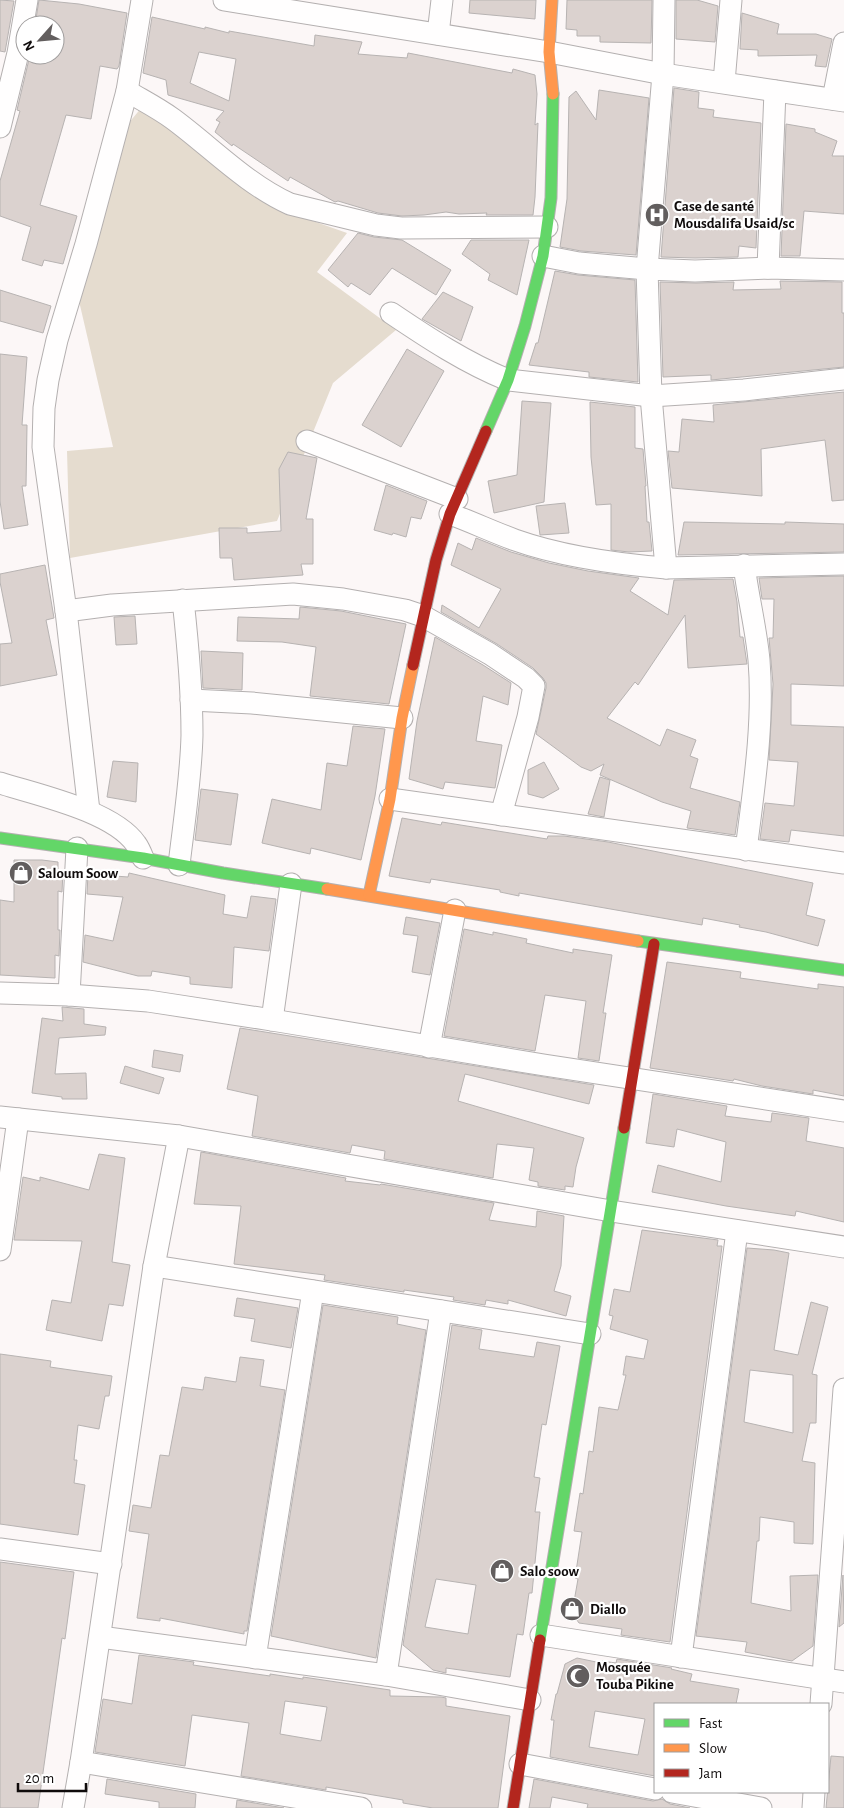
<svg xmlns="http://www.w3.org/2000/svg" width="844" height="1808" font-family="'Alegreya Sans',sans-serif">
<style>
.green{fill:#e5dccf}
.building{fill:#dbd2cf;stroke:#b7b3b2;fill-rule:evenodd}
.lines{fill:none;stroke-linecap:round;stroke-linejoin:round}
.street-casing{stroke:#b4b0b0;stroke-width:23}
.fast-casing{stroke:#b4b0b0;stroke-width:13}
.slow-casing{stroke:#b4b0b0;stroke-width:13}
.jam-casing{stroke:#b4b0b0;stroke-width:13}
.street{stroke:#fffefe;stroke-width:21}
.fast{stroke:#63d668;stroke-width:11}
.slow{stroke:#ff974d;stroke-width:11}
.jam{stroke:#b3261e;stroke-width:11}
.labels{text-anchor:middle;stroke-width:4.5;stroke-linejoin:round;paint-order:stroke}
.poi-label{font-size:15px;font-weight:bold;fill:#0f0b0b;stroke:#fff;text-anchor:start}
</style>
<rect width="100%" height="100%" fill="#fcf7f7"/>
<!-- green -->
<path class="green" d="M142,107L279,209L347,233L317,272L396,330L333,383L277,521L70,558L67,451L113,447L79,301L118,136Z"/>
<!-- building -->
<g class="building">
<path d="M0,0L14,1L5,52L0,51Z"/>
<path d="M39,0L79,4L127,13L119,66L117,69L100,66L91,119L66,115L40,205L77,216L63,264L44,260L42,266L22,260L31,227L0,216V181L20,111L17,110L30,55H55V25H35Z"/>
<path d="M470,0H536L535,19L469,13Z"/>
<path d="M567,0H652L651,43L600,42V36H577V30L566,29Z"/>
<path d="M676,0H697L718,6L715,42L676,39Z"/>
<path d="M742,13L779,24L777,34H816L832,39L826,67L815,66L817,55L758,56V50L740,49Z"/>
<path d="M152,17L205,29V27L229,33V31L314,46L315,35L362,42L358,54L407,58L408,53L512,73L513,69L535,75L537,94L535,125L538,123L535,197L533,215H486L487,213L459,214L446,212L424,215L402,216L378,213L338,201L335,202L290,177L288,181L233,144L232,146L215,132L220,122L216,120L224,111L168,95L166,80L143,73ZM199,52L236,59L229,101L190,83Z"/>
<path d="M674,88L699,92L698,108L714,110L713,117L761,123L756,248L739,246L738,257L695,258L661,257Z"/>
<path d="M599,90L649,98L636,255L581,251L560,247L567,199L569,97L576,91L596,120Z"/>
<path d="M786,124L815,129V132L837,141L832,156H844V214L804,211L800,256H781Z"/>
<path d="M358,233L374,237L402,240L451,270L436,295L392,268L370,295L351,283L348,287L328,270Z"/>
<path d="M471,240H529L517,295L488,280L490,274L462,254Z"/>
<path d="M555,271L578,275L635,280L638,382L589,377V372L529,365L536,343H538Z"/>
<path d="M780,281L842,282V313H844V367L711,380V375L663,377L660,282L696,283L734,282L733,290L781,289Z"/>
<path d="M0,290L51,306L43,333L0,321Z"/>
<path d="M443,292L473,307L461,341L422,319Z"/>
<path d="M407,349L444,371L401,447L362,425Z"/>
<path d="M0,354L27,357L22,425H27L26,486H22L28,525L4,529L0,501Z"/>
<path d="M844,392V500L832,501L825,440L761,449L762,496L672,488L668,451L679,452L682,419L714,422L713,405Z"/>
<path d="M522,401L551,403L544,502L494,513L488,481L517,475Z"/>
<path d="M590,402L635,407V448L643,449L646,486H645L647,522H649L652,551L629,552L611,550V504L596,505L591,457Z"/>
<path d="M288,452L317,458L306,519H313V564H301L303,575L234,580L232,558H220L219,528H247V533L281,531L279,469Z"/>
<path d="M386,485L427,501L421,519L411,517L406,537L393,533L392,535L374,530Z"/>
<path d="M565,503L569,533L540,535L536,506Z"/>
<path d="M684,522L785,524V522L844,524V552L678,555Z"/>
<path d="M476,538L511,552L549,563L588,571L639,578L630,591L668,615L674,580L733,579L737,602L740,637H743L747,664L688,668L685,615L638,685L635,682L607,718L660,746L667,729L696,740L690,756L698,759L690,788L740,802L735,835L687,828L691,811L662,802L600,775L604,764L591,771L581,767L536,734L546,688V683L543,678L533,668L497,644L441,612L442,605L479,628L501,589L451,565L458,543L472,550Z"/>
<path d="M45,565L54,618L46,620L57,675L0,686V644L12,643L0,582V574Z"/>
<path d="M844,576V686L791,684V725L844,727V836L791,830L789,842L760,839L765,803L794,806L798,762L769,760L773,684L769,638H773L774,599H762L759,578Z"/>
<path d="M300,607L341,611L406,624L389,704L310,696L316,647L282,642L237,641L238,617L299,619Z"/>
<path d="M135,616L137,644L116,645L114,617Z"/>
<path d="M435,637L483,665L511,683L508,705L483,696L476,741L502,745L495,788L445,782L443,789L409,779L417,721Z"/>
<path d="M201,651L243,653L242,690L203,688Z"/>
<path d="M353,726L385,729L375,796L361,860L311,848L310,854L262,843L272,799L321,810L327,763L347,766Z"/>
<path d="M113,761L138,763L136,802L107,797Z"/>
<path d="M544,762L559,789L543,798L528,794V770Z"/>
<path d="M600,777L610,780L604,817L588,814Z"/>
<path d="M201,789L238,794L231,845L195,840Z"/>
<path d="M402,818L441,825L442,822L547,839L548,836H564L608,842L813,883L806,915L825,920L818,946L766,932L739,927L740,925L703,918L702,925L519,893V896L500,892V890L431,879L430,883L389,876Z"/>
<path d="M14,860H42L58,862V871H63L62,892L58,891V930H60L59,956L55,955V978L0,975V900L14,902Z"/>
<path d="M129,873L225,895L223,914L247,918L251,896L276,899L269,951L234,947L232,988L190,984V977L152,971L151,976H138L83,962L85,935L113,941L123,897L87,894L88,874L128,877Z"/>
<path d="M406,917L440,923L430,975L412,972L418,936L403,934Z"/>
<path d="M464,929L493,935V932L527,939L526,943L573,953V949L612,955L603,1013H606L599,1061L578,1058L586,1001L545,995L535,1051L444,1036Z"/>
<path d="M667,962L741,972L740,978L818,989V984L844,987V1096L813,1090V1094L762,1086L734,1079L733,1081L650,1068Z"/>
<path d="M62,1007L84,1009V1024L106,1027L105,1035L59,1038L55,1074L86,1073L87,1099H62V1097L32,1093L42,1018L63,1021Z"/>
<path d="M240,1028L594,1085L589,1104L465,1074L458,1101L584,1138L576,1167L573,1187L565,1186V1190L538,1186V1182L529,1180L534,1148L497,1144L493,1178L384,1159L385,1151L352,1145L350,1153L252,1136L258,1096L227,1089Z"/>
<path d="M154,1050L183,1055L180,1072L152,1067Z"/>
<path d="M125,1066L164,1078L159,1094L120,1083Z"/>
<path d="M653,1094L727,1106L725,1116L771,1122L772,1113L809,1118L806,1141L844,1148V1222L796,1211L795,1216L726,1206L652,1192L658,1165L721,1182L726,1142L677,1129L674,1147L646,1143Z"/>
<path d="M201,1152L346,1178L345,1181L380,1185L381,1184L494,1203L489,1220L536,1227L537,1211L564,1216L561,1266L554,1291L571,1296L566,1316L508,1300V1304L486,1300L485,1305L453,1300L454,1297L404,1290V1292L324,1280L325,1275L234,1264L241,1206L194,1204Z"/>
<path d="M99,1154L125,1158L112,1262L130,1265L123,1306L109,1304L102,1341L46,1330L52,1300L71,1303L82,1241L14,1240L23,1177L40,1181V1177L89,1190Z"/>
<path d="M642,1230L718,1240L717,1246H722L670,1642L621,1635L622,1629L579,1623L572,1613L578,1579L575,1578L582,1532L574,1531L580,1493L583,1494L589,1451L593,1452L599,1407L618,1410L626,1375H623L626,1356L644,1359L648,1340L610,1329L613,1316L609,1315L614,1289L630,1292Z"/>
<path d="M747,1248L774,1250L789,1253L774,1350L798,1355L811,1302L828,1307L812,1374L817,1375L816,1423H810L802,1461L815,1463L813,1544L794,1543V1522L760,1517L759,1541H757L751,1603L791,1611L790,1576L818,1575L813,1646L792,1661L745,1652L747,1642L696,1636ZM750,1370L793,1375V1433L744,1422Z"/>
<path d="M237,1298L298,1308L291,1348L251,1341L255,1319L234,1316Z"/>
<path d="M323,1305L398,1317L397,1324L426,1330L376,1658L271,1636Z"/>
<path d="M452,1325L482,1330L479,1349L534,1357L537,1342L560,1346L546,1425L542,1424L534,1477L540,1478L535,1512H540L532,1593H529L523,1635L517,1634L510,1677L446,1668V1673L433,1670L403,1645ZM436,1579L476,1585L468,1634L425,1627Z"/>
<path d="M0,1354L51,1361L50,1367L112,1376L109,1396H105L99,1429L78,1425L74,1460H77L74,1483L85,1485L78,1535L0,1524Z"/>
<path d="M240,1357L264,1360L260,1386L285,1390L247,1631H244V1634L160,1618V1621L137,1618L149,1534L129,1531L133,1505L151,1508L160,1455L169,1456L182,1387L203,1390L205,1377L236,1382Z"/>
<path d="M0,1562L74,1572L65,1639L62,1638L38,1808H0Z"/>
<path d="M843,1575L844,1623L839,1627Z"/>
<path d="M139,1655L194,1662L193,1665L270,1676V1674L303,1679V1677L390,1690V1696L441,1697L446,1698V1706L510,1716L498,1808H433L403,1803V1800L326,1787V1790L241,1776L249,1723L192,1715L185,1766L95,1752L103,1699L132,1704ZM285,1701L327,1707L321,1741L280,1734Z"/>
<path d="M577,1658L601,1663L602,1661L616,1663L617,1659L672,1668L671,1669L692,1674L690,1681L739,1689L736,1704H655V1776L550,1757L554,1720H551L556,1694H557L565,1664ZM595,1711L645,1719L638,1755L589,1747Z"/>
<path d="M831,1756L844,1757V1808H826Z"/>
<path d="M107,1779L196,1794L195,1808H159V1802L105,1794Z"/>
<path d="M534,1779L653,1801L662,1799L670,1804L690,1808H587L588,1804L552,1797L550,1808H529Z"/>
<path d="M237,1800L284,1808H236Z"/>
</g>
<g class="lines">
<!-- street casing -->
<g class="street-casing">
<g id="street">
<path d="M224,0L549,52L663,74L844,101"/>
<path d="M664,0L663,74L647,269L651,396L666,568"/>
<path d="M438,34L442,0"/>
<path d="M724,82L731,0"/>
<path d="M127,91C142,100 158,108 173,119C211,147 246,184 290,204L376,225L401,228L547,227"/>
<path d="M833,99L844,43"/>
<path d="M0,127L18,53L27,0"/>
<path d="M543,256L579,263L647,269L695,271L768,268L844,270"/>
<path d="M768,268L775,91"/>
<path d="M391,313C428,338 466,363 508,380L651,396L744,390L844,379"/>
<path d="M307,441L457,499"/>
<path d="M450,514C472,522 493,532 515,540C563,557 616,564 666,568L844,564"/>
<path d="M744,565C748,597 756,628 759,660C764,723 754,787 746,850"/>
<path d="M66,611L112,605L293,594L343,599L405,610L423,616L490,654L526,678L534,686L528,717L501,815"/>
<path d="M191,700L252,703L402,718"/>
<path d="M0,783C38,795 113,811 136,844C139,848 141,853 143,858"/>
<path d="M390,799L844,863"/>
<path d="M89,811L66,611L43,447L44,408L48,380L57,340L86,244L127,91L142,0"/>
<path d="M179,865C184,822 191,778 192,735C192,690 188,645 183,600"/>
<path d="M0,993L69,995L148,1001L272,1020L544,1065L844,1111"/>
<path d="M69,995L77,848"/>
<path d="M272,1020L291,884"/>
<path d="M429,1047L455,910"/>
<path d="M0,1117L179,1136L611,1211L844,1247"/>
<path d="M0,1250L18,1119"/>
<path d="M154,1266L590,1334"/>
<path d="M0,1549L111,1564"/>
<path d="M541,1635L844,1682"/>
<path d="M100,1637L386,1675L530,1700"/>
<path d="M681,1657L737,1231"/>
<path d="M255,1658L313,1291"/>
<path d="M386,1675L441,1311"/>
<path d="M821,1704L844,1389"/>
<path d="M81,1762L361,1808"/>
<path d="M520,1764L655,1789"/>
<path d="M672,1792L761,1808"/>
<path d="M73,1808L81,1762L154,1266L179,1136"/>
<path d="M813,1808L814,1792"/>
</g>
</g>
<!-- fast casing -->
<g class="fast-casing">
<g id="fast">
<path d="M486,431L508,380L525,326L543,256L551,198L553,94"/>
<path d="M0,838L143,858L223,873L327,889"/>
<path d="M638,941L844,970"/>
<path d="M540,1640L624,1128"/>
</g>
</g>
<!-- slow casing -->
<g class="slow-casing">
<g id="slow">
<path d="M552,0L549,52L553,94"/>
<path d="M327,889L638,941"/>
<path d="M369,895L390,799L402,718L413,665"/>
</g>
</g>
<!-- jam casing -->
<g class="jam-casing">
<g id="jam">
<path d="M413,665L436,560L450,514L486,431"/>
<path d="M624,1128L654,944"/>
<path d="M513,1808L540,1640"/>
</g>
</g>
<!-- street -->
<use href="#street" class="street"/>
<!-- fast -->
<use href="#fast" class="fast"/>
<!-- slow -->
<use href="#slow" class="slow"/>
<!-- jam -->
<use href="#jam" class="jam"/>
</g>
<!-- icons -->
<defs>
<g id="hospital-disc" transform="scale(1.25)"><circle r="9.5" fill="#625e5e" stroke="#fff"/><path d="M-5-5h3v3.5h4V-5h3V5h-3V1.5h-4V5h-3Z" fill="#fff"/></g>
<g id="shop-disc" transform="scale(1.25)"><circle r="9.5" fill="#625e5e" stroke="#fff"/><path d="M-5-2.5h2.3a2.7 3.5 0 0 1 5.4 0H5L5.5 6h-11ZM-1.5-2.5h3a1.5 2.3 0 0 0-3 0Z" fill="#fff"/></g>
<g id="mosque-disc" transform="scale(1.25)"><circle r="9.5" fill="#625e5e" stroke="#fff"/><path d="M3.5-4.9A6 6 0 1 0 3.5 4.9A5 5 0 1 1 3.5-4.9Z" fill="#fff"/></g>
</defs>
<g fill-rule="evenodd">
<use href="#hospital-disc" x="657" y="215"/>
<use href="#shop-disc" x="21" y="873"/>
<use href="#shop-disc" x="502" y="1571"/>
<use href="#shop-disc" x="572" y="1609"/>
<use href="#mosque-disc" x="578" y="1676"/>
</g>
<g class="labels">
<!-- poi labels -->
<g class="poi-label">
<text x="674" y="211">Case de santé<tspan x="674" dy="17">Mousdalifa Usaid/sc</tspan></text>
<text x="38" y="878">Saloum Soow</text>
<text x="520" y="1576">Salo soow</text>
<text x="590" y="1614">Diallo</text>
<text x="596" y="1672">Mosquée<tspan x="596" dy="17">Touba Pikine</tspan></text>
</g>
</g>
<!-- legend -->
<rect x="654" y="1703" width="175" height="90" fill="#ffffff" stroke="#9f9d9d"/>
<rect x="664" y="1719" width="25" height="8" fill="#63d668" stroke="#9f9d9d"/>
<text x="699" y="1728" font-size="15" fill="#0f0b0b">Fast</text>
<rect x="664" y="1744" width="25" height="8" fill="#ff974d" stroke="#9f9d9d"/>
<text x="699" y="1753" font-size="15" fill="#0f0b0b">Slow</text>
<rect x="664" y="1769" width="25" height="8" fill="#b3261e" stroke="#9f9d9d"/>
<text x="699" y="1778" font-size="15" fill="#0f0b0b">Jam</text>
<!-- north arrow -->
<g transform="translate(40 40) rotate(243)"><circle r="24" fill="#ffffff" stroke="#9f9d9d"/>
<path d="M0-4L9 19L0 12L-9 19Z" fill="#625e5e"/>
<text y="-8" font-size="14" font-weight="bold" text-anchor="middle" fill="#0f0b0b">N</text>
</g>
<!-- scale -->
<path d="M18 1783v8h68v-8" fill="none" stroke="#0f0b0b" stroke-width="2.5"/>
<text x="25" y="1783" font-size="15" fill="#0f0b0b" stroke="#ffffff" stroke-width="4" paint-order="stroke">20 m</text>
</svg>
